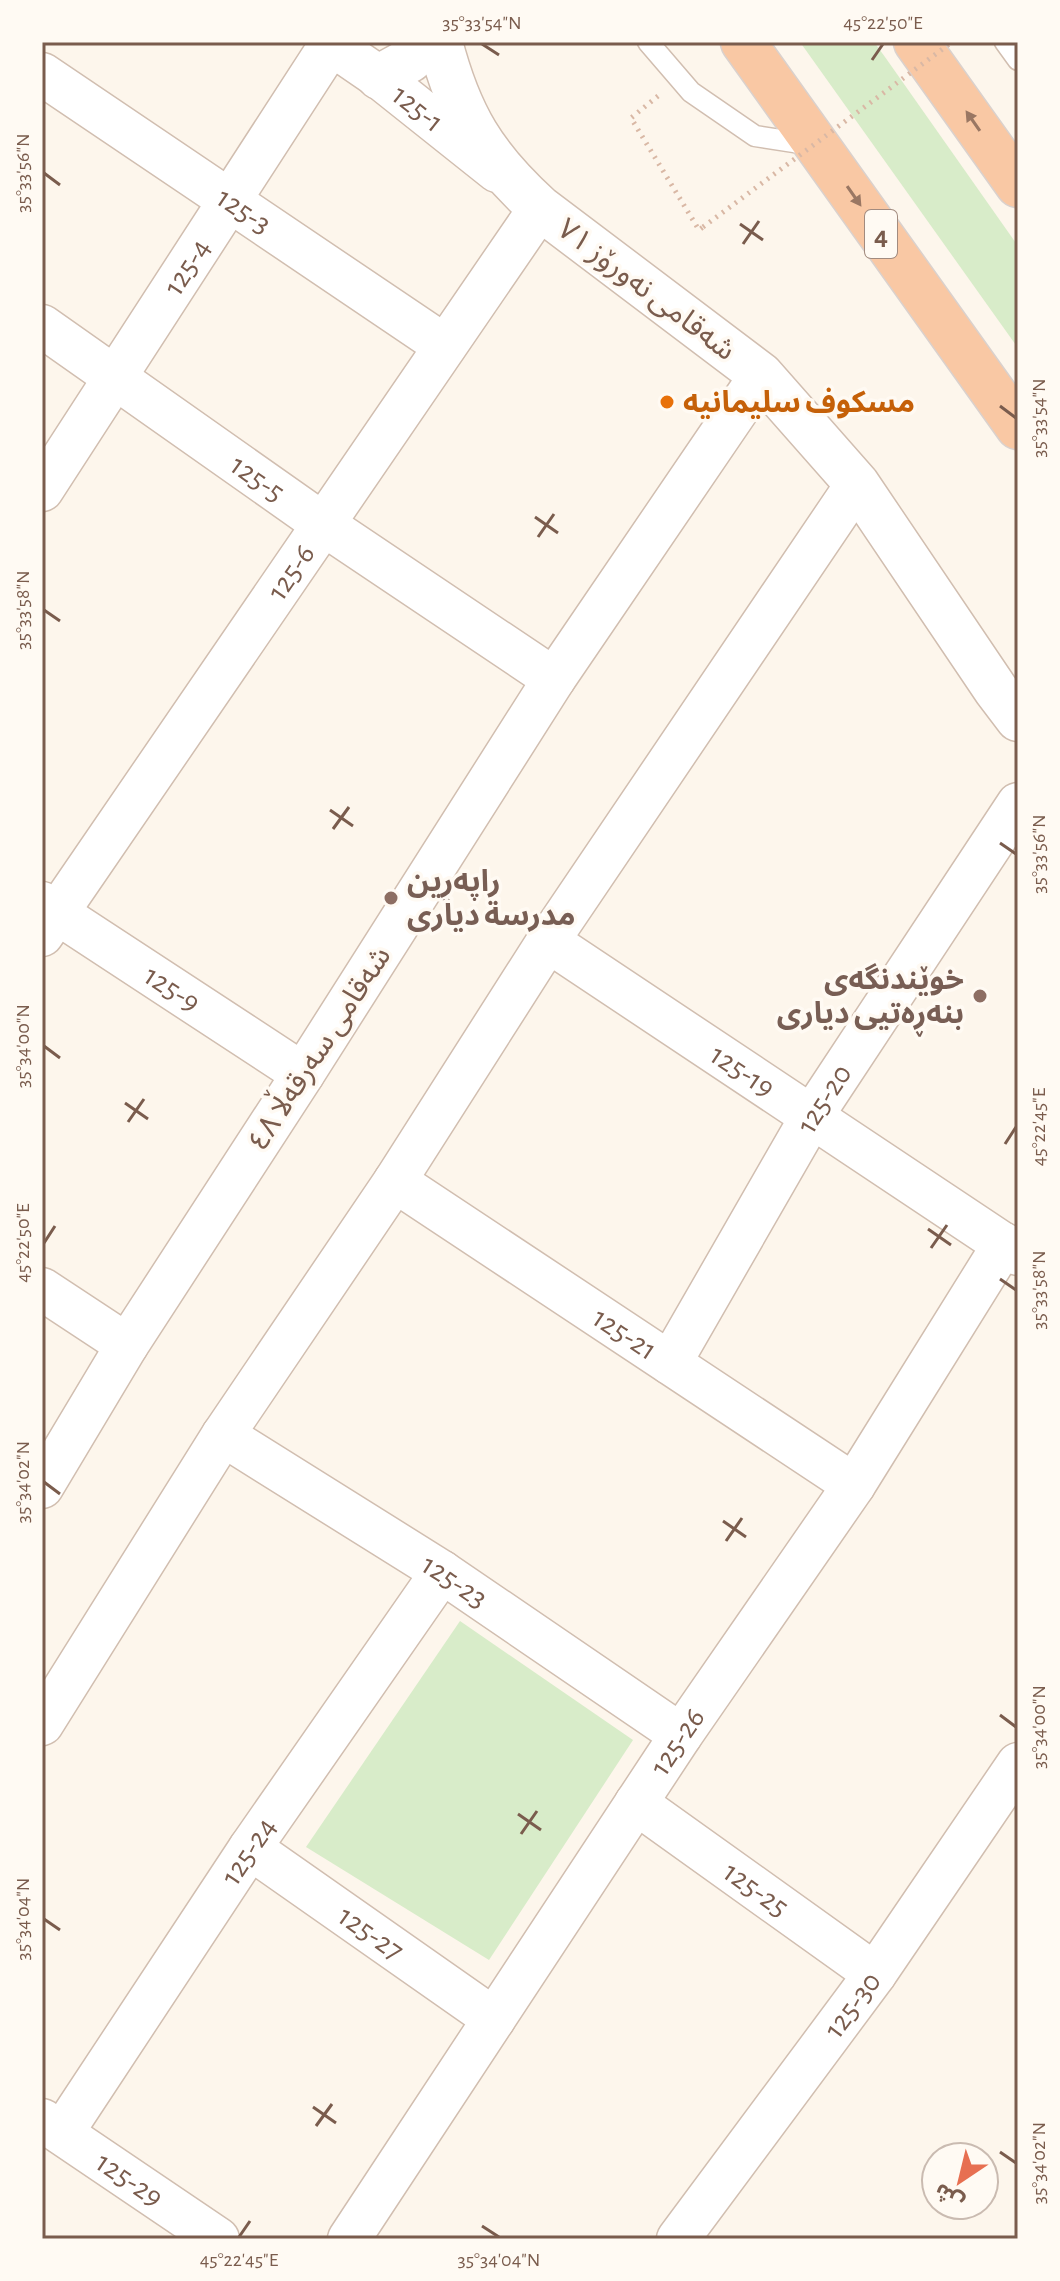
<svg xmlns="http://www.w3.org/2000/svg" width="1060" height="2281" font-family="'Alegreya Sans','Noto Sans Arabic',sans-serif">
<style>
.green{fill:#d8ecc9}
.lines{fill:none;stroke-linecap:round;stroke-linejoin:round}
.service-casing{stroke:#d1beb0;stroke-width:23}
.minor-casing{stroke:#d1beb0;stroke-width:45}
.tertiary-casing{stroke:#d1beb0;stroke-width:47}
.trunk-casing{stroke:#dad1cd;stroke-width:47}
.path{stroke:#d9b8a5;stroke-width:5;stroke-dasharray:2 6;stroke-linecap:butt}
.service{stroke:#fff;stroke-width:20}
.minor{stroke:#fff;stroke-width:42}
.tertiary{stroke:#fff;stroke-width:44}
.trunk{stroke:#f9c8a4;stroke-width:44}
.path-bridge{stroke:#d9b8a5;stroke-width:5;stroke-dasharray:2 6;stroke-linecap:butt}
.oneway{fill:#9a7763}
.ticks{fill:none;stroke:#7a5c4d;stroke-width:3}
.food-dot{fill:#e8710a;stroke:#fffaf3;stroke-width:3}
.education-dot{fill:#8d6e63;stroke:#fffaf3;stroke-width:3}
.labels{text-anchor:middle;stroke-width:7;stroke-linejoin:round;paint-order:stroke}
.shield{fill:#fffaf3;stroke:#a28b7f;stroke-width:2}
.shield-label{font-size:28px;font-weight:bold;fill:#7a5c4d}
.street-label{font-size:30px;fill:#7a5c4d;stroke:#fffaf3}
.food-label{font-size:30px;font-weight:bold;fill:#c56008;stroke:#fffaf3;text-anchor:start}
.education-label{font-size:30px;font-weight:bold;fill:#785e54;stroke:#fffaf3;text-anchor:start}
.neatline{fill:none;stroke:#7a5c4d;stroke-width:3}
.ticks-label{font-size:20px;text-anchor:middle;fill:#7a5c4d}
</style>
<rect width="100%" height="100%" fill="#fdf6ec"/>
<!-- green -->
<g class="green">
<path d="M800,42H874L885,57L1018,246V348Z"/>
<path d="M460,1621L633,1740L489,1960L306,1847Z"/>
</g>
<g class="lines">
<!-- service casing -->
<g class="service-casing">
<g id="service">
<path d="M648,42L691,92L755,136L813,145"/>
<path d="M1005,42L1018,60"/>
</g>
</g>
<!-- minor casing -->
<g class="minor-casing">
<g id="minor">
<path id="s1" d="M328,42L379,77L497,171"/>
<path id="s2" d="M42,74L445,346"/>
<path id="s3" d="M42,326L323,524L554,679"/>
<path id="s4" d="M42,490L331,44"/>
<path id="s5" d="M42,903L303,1074"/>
<path id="s6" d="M42,935L540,208"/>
<path id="s7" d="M548,941L1018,1254"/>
<path id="s8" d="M395,1181L854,1485"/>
<path d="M42,1289L127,1345"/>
<path id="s9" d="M670,1363L812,1116L1018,804"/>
<path id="s10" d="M223,1435L442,1572L681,1735"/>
<path d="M42,1487L127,1345L303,1074L554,679L761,375"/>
<path d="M42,1724L223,1435L395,1181L548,941L857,484"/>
<path id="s11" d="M636,1803L875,1974"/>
<path id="s12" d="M250,1848L494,2019"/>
<path id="s13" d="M42,2120L218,2239"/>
<path id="s14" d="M62,2133L250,1848L442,1572"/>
<path id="s15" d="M349,2239L681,1735L854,1485L1004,1244"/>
<path id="s16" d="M678,2239L875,1974L1018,1764"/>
</g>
</g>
<!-- tertiary casing -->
<g class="tertiary-casing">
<g id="tertiary">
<path d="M440,42C459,116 484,157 540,208L761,375L857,484L996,690L1018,719"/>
<path d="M379,77L410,60L430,42"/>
</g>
</g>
<!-- trunk casing -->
<g class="trunk-casing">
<g id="trunk">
<path d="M743,42L1018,427"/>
<path d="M916,42L1018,185"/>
</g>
</g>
<!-- path -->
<path class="path" d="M658,96L631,118L699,230L703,227"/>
<!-- service -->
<use href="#service" class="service"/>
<!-- minor -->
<use href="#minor" class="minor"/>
<!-- tertiary -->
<use href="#tertiary" class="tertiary"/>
<!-- trunk -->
<use href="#trunk" class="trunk"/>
<!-- path-bridge -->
<path class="path-bridge" d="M703,227L952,42"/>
</g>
<!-- one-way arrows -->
<defs><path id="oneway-solid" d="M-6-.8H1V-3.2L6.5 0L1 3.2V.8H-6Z" transform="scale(2)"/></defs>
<g class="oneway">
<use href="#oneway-solid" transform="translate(973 121) rotate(-125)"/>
<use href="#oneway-solid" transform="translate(854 196) rotate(55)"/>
</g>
<!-- ticks -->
<path class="ticks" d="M482,44L499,55M872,60L883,44M44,173L60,185M740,224L763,240M743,244L759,221M1000,406L1016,418M535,517L558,533M538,537L554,514M44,610L60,621M330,810L353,826M333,829L349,807M1000,843L1016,854M44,1046L60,1058M125,1103L148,1119M128,1122L144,1099M1005,1144L1016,1127M928,1229L951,1245M44,1243L55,1226M931,1248L947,1225M1000,1279L1016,1290M44,1482L60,1494M723,1521L746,1537M726,1541L742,1518M1000,1715L1016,1727M518,1814L541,1830M521,1834L537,1811M44,1919L60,1930M313,2107L336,2123M316,2126L332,2104M1000,2152L1016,2163M482,2226L499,2237M239,2237L250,2221"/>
<!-- markers -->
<circle class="food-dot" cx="667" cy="402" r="8"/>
<g class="education-dot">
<circle cx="391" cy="898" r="8"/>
<circle cx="980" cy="996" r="8"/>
</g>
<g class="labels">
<!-- shield labels -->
<rect class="shield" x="865" y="210" width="32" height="48" rx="6"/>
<g class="shield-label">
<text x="881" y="244">4</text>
</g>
<!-- street labels -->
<g class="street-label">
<text dy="10" stroke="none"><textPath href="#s1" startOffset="112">125-1</textPath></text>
<text dy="10" stroke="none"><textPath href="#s2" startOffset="244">125-3</textPath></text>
<text dy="10" stroke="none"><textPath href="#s4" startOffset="266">125-4</textPath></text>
<text transform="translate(647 289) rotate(37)" y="10">شەقامی نەورۆز ٧١</text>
<text dy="10" stroke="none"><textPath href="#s3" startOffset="264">125-5</textPath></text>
<text dy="10" stroke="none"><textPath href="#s6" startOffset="440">125-6</textPath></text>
<text dy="10" stroke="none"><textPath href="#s5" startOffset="156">125-9</textPath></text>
<text transform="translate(319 1048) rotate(-57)" y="10">شەقامی سەرقەڵا ٤٨</text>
<text dy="10" stroke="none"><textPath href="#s7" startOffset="234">125-19</textPath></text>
<text dy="10" stroke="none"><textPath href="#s9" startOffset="306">125-20</textPath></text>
<text dy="10" stroke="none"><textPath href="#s8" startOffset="276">125-21</textPath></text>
<text dy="10" stroke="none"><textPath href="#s10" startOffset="274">125-23</textPath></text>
<text dy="10" stroke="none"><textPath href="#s15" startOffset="596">125-26</textPath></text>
<text dy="10" stroke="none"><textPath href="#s14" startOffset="338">125-24</textPath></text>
<text dy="10" stroke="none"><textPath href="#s11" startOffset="148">125-25</textPath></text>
<text dy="10" stroke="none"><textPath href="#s12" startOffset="148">125-27</textPath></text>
<text dy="10" stroke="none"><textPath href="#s16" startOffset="292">125-30</textPath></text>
<text dy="10" stroke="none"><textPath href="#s13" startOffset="106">125-29</textPath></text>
</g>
<!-- food labels -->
<g class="food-label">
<text x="683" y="412">مسكوف سليمانيه</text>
</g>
<!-- education labels -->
<g class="education-label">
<text x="407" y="891">ڕاپەڕین<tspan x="407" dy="34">مدرسة ديارى</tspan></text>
<text x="964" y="989" text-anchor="end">خوێندنگەی<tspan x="964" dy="34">بنەڕەتیی دیاری</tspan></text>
</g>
</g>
<!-- border -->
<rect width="1060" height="2281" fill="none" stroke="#fffaf3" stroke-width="88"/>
<!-- north arrow -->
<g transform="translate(960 2181) rotate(215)"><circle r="38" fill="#fffaf3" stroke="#cabbb1" stroke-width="2"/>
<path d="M0-6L14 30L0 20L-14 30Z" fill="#e76f51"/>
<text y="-12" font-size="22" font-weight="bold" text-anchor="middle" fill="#7a5c4d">ش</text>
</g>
<rect x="44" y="44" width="972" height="2193" class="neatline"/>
<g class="ticks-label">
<text x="482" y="29">35°33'54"N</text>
<text x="883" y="29">45°22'50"E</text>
<text transform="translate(22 173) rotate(-90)" y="7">35°33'56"N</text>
<text transform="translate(1038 418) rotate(-90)" y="7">35°33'54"N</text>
<text transform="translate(22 610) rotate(-90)" y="7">35°33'58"N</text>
<text transform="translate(1038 854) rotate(-90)" y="7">35°33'56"N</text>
<text transform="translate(22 1046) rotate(-90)" y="7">35°34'00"N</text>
<text transform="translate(1038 1127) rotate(-90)" y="7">45°22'45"E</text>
<text transform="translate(22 1243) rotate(-90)" y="7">45°22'50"E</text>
<text transform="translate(1038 1290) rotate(-90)" y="7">35°33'58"N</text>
<text transform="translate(22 1482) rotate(-90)" y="7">35°34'02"N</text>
<text transform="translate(1038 1727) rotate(-90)" y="7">35°34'00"N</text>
<text transform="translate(22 1919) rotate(-90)" y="7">35°34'04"N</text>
<text transform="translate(1038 2163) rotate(-90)" y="7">35°34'02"N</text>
<text x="239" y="2266">45°22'45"E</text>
<text x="499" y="2266">35°34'04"N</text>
</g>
</svg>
